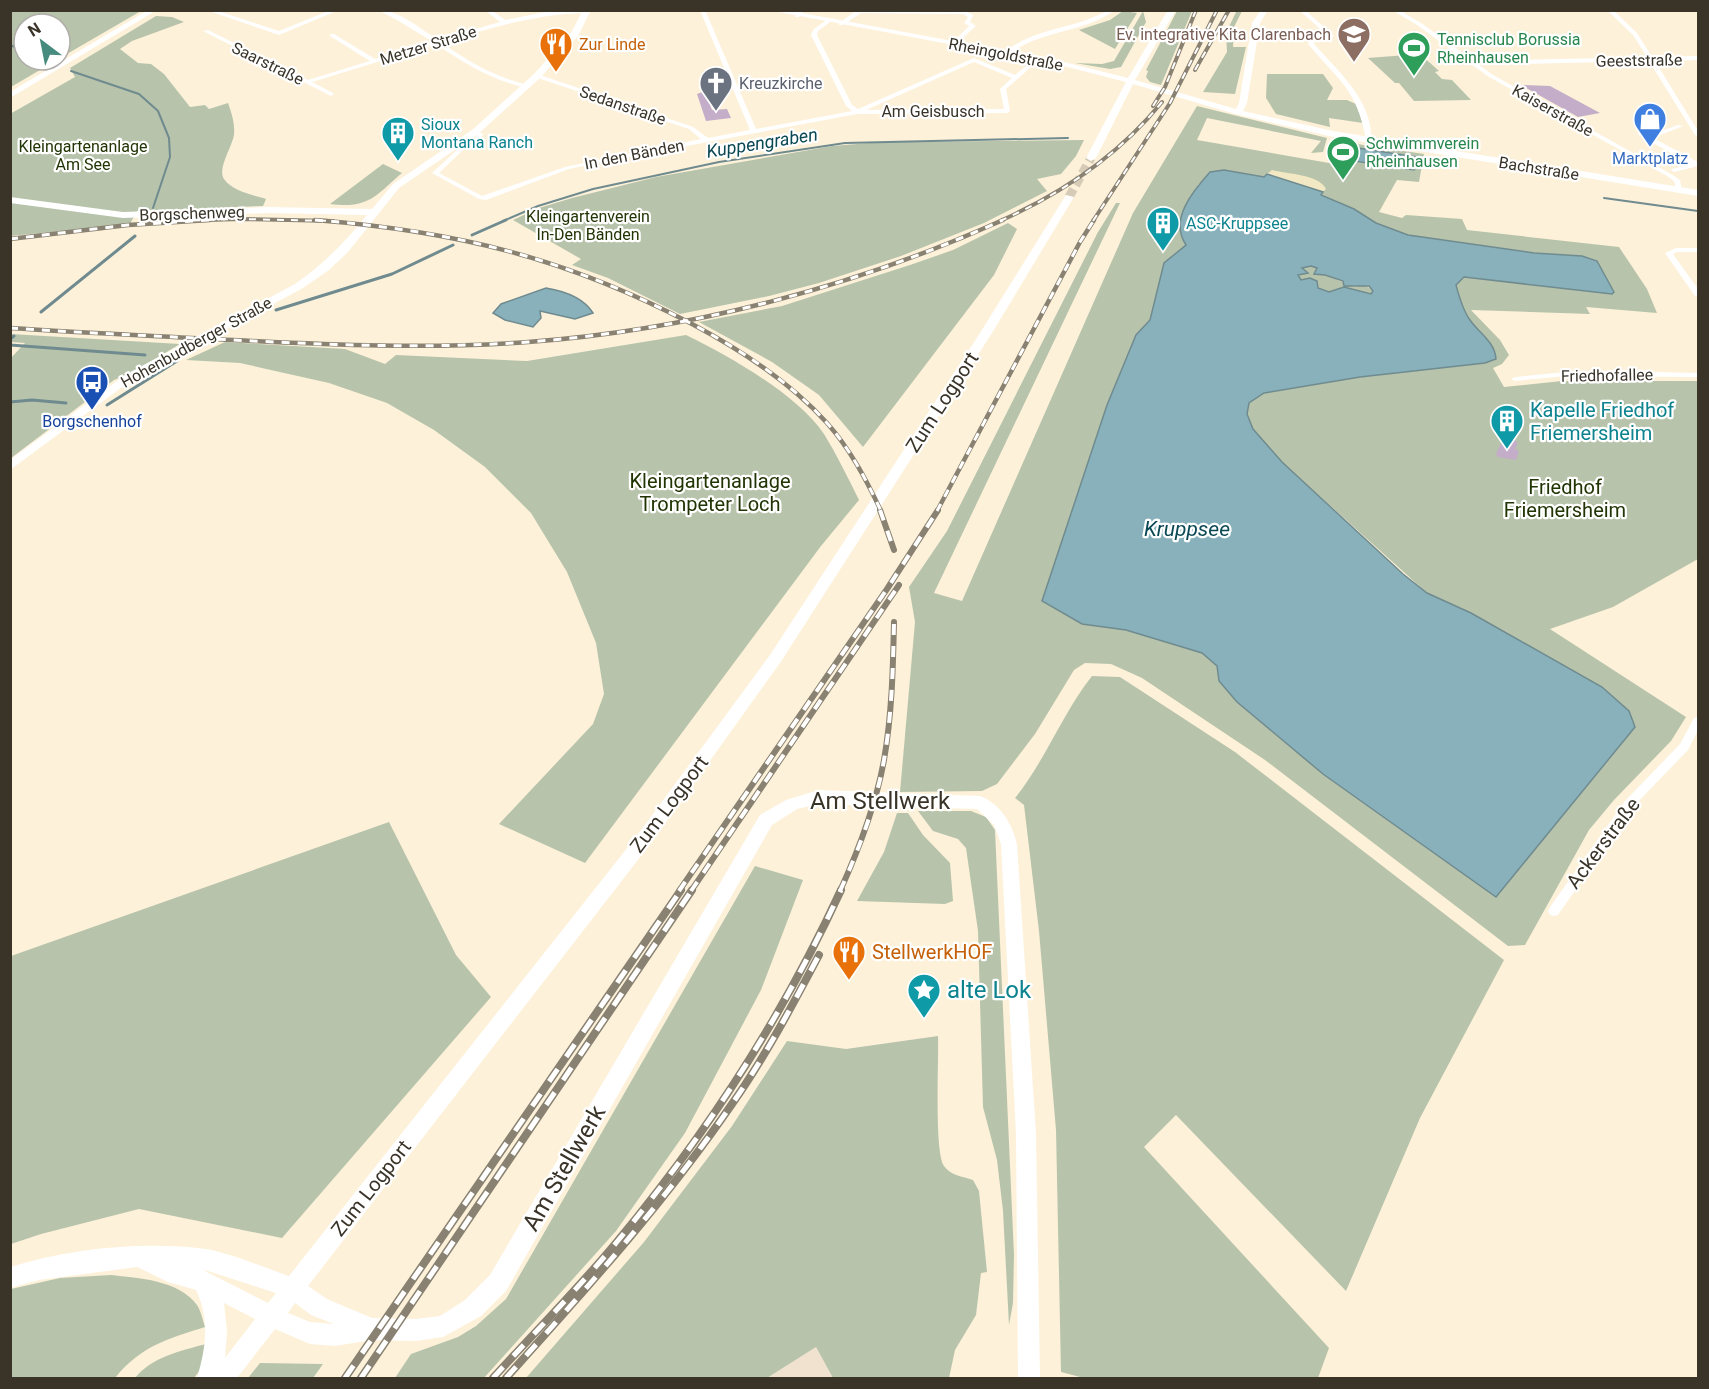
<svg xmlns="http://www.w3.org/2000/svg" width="1709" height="1389" font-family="Roboto,sans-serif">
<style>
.commercial{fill:#f0e2cf}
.green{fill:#b7c4ab;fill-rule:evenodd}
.sand{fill:#f2e8c3}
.water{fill:#88b1bb;stroke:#708b8f;stroke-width:1.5;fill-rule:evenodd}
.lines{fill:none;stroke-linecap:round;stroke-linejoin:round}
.stream-far1{stroke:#708b8f;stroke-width:2}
.stream{stroke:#708b8f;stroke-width:3}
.building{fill:#c3adc9}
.secondary-tunnel{stroke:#d6cbb6;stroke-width:9;stroke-dasharray:9 4.5;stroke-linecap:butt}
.street{fill:#fff;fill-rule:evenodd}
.secondary{fill:#fff;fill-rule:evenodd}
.rail-far3-casing{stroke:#898171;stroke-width:4}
.rail-far2-casing{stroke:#898171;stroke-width:4.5}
.rail-far1-casing{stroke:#898171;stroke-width:6}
.rail-casing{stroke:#898171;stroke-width:8}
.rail-far3{stroke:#fff;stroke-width:2;stroke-dasharray:7;stroke-linecap:butt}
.rail-far2{stroke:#fff;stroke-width:3;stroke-dasharray:8;stroke-linecap:butt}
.rail-far1{stroke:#fff;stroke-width:4;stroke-dasharray:11;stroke-linecap:butt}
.rail{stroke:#fff;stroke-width:5;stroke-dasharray:15;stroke-linecap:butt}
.labels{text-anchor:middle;stroke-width:4.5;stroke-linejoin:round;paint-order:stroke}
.far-education-label{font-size:16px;fill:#785e54;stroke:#fff;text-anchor:end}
.far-leisure-label{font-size:16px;fill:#27864d;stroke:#fff;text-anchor:start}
.far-food-label{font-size:16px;fill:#c56008;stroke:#fff;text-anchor:start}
.far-street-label{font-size:16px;fill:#393328;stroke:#fff}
.far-worship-label{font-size:16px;fill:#5b616d;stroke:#fff;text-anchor:start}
.far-culture-label{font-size:16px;fill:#0d838f;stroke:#fff;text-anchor:start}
.far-park-label{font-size:16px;fill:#213403;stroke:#fff}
.far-shop-label{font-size:16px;fill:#366cbe;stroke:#fff}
.far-transit-label{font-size:16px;fill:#164399;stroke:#fff}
.far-water-label{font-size:18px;font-style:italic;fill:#0a4854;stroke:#fff}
.street-label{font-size:20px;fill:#393328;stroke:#fff}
.culture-label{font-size:20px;fill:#0d838f;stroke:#fff;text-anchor:start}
.park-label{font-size:20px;fill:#213403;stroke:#fff}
.food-label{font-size:20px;fill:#c56008;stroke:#fff;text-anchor:start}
.water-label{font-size:21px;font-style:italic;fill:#0a4854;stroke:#fff}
.near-street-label{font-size:24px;fill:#393328;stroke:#fff}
.near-culture-label{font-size:24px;fill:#0d838f;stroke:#fff;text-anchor:start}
</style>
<rect width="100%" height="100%" fill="#fdf1d9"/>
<!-- commercial -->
<path class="commercial" d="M816,1347L833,1378H767Z"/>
<!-- green -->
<g class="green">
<path d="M1237,10L1242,11L1234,27L1233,47H1246L1235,94L1203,92L1227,52L1226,33Z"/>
<path d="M10,11L11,10L141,11L60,58V24H24V60H57L11,87Z"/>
<path d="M1123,11L1137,13L1115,49L1079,30L1110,20Z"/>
<path d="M1143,11L1146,22L1121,67L1110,69L1075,63L1102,64L1114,61Z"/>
<path d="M1177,11H1192L1161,85L1150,82L1146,77L1148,71L1146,70Z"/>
<path d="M156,16L172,17L184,22L132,41L120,49L138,63L151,64L164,74L190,107L205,105L209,109L228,103C232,114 235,124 234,135C232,147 217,169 224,179C232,191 253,195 266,199L263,206L137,211L130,224L11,236L10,114L75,77L70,68Z"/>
<path d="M1420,54L1439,71L1435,72L1442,79L1452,80L1471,100L1414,101L1399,83H1395L1368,58Z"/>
<path d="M1267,74H1323L1333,88L1327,100H1347L1356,104L1363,123L1329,118L1330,127L1276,114L1266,98Z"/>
<path d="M1197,106L1327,138L1323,152L1311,153L1321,141L1207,118L1197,140L1329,163L1337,141L1424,154L1419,182L1397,180L1379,212L1402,218L1406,215L1462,219L1467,230L1619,247L1647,289L1657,313L1586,307L1590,314L1471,310L1500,340L1509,355L1502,364L1493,368L1504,387L1562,381H1698V559L1613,607L1550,629L1686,717L1671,741L1614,800L1589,830L1525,945L1508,946L1265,760L1142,678L1111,664L1085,663L1074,670L1035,734L997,784L982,791L900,792L915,622L909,587L947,531L1098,232L1116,203H1120L934,593L962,601L1133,213ZM1224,170L1264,177L1267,174L1322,192L1320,195L1354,209L1376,223L1408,235L1534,253L1582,256L1597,262L1614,292L1464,277L1456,285C1459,296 1463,311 1470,320C1479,333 1495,342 1496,359L1485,363L1360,377L1264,393L1249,403L1247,414L1253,429L1282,462L1427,593L1471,613L1496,896L1323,774L1237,702L1219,681L1217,666L1202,653L1126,630L1082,624L1042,601L1107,405L1136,335L1150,320L1164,263L1186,245L1198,185L1210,172Z"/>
<path d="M1084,140L1076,156L1061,174L1037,179L1047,191L984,223L901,256L819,283L769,296L680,314L608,278L572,265L581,259L513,220L539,208L572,198L656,177L832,146L882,142Z"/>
<path d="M383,164L402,173C375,196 369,209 330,204Z"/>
<path d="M1008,223L1017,229L994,275L863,447L819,395L772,362L699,322L782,306L910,265L953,250Z"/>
<path d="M1311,266L1317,268L1314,274L1325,275L1355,287C1363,284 1367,285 1373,291L1371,294L1340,289L1329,292L1301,280L1297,274L1308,273L1302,268Z"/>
<path d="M11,334L180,344L130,374L114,380L11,458L10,359L25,343L11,342Z"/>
<path d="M686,335C729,356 797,394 824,434C837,455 848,478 859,500L821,546L585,863L499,824L593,724L604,694L596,643L567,572L531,513L485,467L434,430L387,403L329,383L240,363L186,360L225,342L345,349L385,364L396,355L527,361Z"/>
<path d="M1092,676L1120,677L1235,752L1504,960L1420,1118L1346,1291L1176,1115L1144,1147L1329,1348L1318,1378H1084L1061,1372L1056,1130L1039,931L1024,805L1015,798C1045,761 1062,714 1092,676Z"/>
<path d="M918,811H971L986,817L995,830L1014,1255L1013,1303L1009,1325L1003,1211L997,1160L983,1107L978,931L966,848L958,839L933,831Z"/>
<path d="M897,813H908L923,835L950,863L953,901L945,904L857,901L884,852Z"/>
<path d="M389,822L456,955L491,997L282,1238L139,1209L41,1234L11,1244V956Z"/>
<path d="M755,866L803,880L761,990L685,1133L616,1231L484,1378H395L411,1354L458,1337L476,1326L506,1299Z"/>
<path d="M938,1036C939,1060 934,1151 944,1166C951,1176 962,1176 973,1180L979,1191L987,1272L981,1273L976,1315L955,1350L949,1378H833L816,1347L767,1378H526L644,1242L732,1126L787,1041L846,1049Z"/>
<path d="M111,1275C138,1278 179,1280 197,1305C201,1311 203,1321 205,1327C167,1339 141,1346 115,1378H11V1289L60,1278Z"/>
<path d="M206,1344L200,1370L194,1378H135C152,1357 180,1351 206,1344Z"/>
<path d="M260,1363L323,1364L313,1378H248Z"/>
</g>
<!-- sand -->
<path class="sand" d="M1272,170C1286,174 1319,174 1326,189L1323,192L1267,174Z"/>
<!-- water -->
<g class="water">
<path d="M1358,148L1417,157L1414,170L1354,161Z"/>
<path d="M1224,170L1264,177L1267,174L1323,192L1321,195L1354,209L1376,223L1408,235L1534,253L1582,256L1597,261L1614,292L1612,294L1464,277L1456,285C1459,296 1463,311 1470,320C1479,333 1495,342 1496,359L1485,363L1360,377L1264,393L1249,403L1247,414L1253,429L1282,462L1403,574L1427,593L1471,613L1602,687L1629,711L1635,727L1496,897L1323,774L1237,702L1219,681L1217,666L1202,653L1126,630L1082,624L1042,601L1107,405L1136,335L1150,320L1164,263L1186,245C1169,220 1192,192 1210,172ZM1311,266L1317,268L1314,274L1325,275L1343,281L1344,286H1369L1373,291L1371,294L1344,287L1329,292L1318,288L1317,281L1310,278L1301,280L1298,275L1308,273L1302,268Z"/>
<path d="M546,288C564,291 583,297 593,313L575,319L540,311L541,318L533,327L505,320L493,313L501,304Z"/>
</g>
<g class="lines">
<!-- stream-far1 -->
<g class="stream-far1">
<path d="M10,45L24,51"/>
<path d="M71,71L139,94L158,111L169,138L170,157L153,208"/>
<path d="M1604,198L1698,211"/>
<path d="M503,221L538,206L593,189L719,162L845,143L1068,138"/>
</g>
<!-- stream -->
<g class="stream">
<path d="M472,235L506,220"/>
<path d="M276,310L392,274L453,245"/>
<path d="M41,312L135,236"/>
<path d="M10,339L14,336"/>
<path d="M10,345L145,355"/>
<path d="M10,402L32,400L66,403"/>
<path d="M107,405L177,361"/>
</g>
</g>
<!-- building -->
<g class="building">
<path d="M1521,85L1550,86L1600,113L1578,117Z"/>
<path d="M705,91L712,110L727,109L731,118L706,121L697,94Z"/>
<path d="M1504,437L1518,442L1515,449L1519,451L1516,460L1498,457L1496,454Z"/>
</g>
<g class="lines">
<!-- secondary-tunnel -->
<path class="secondary-tunnel" d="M1069,197L1091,158"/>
<!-- street -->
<g class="street">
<path d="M206,10H215L279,31L331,10H339L279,35Z"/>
<path d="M378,10C399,10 421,29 438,40L500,22L485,10H491L505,20L555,10L590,11L587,13C534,14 491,28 442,43C469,62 495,77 528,85V87L526,88C492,80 465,64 436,44L312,82L333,93L334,94L331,96L203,31L208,30L308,80L370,61L330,36V34H334L375,59L433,42L397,20Z"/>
<path d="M700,10H705L756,129L852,111L846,106L811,35L814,29L828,19L830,20V22L818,31L817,35L852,105L858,109L974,58L1015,75L1026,66L1031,67L1006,89L1010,111L1007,113L857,114L596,163L569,169L486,200L479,199L432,173L459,148L475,138L477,135L472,132L475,130L483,134L480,140L463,150L439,173L482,196L565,167L701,139L689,129L535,77V75L537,74L693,127L708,138L750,130ZM974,62L1012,78L1000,89L1004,109L866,110Z"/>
<path d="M798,10H803L799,17H795Z"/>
<path d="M857,10H964L973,15L970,22L976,26L954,46L951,44L969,26L964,23L968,17L963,14L861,13L843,25H839V23Z"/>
<path d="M1108,10H1115C1082,34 1042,29 1008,55L1003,54C1032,27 1075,30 1108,10Z"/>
<path d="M1299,10H1305L1334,36L1316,40L1314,44C1338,71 1374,102 1371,141L1366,140C1357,89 1339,81 1308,44L1312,38L1327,35Z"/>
<path d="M1392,10H1399L1421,23L1474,61L1647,57L1633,35L1607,10H1613L1637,33L1652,57L1698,56V60L1655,61L1698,131V137L1695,135L1649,61L1479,65L1493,75L1671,174L1680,180L1682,191L1677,192L1674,181L1667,176L1489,77L1417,25Z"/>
<path d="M1678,125L1683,126L1653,138L1698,162V166L1674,172L1671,170L1672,169L1691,164L1637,134L1640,132L1648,136Z"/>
<path d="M1676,248H1698V252H1677L1673,254L1698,289V296H1695L1665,253Z"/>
<path d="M1612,371L1698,373V377L1566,376L1515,381L1511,379L1515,377L1566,372Z"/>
<path d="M1698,717V730L1688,750L1633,807L1558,915L1554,916L1550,915L1548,911L1550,907L1625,801L1680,744L1694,718Z"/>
</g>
<!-- secondary -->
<g class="secondary">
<path d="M148,10H157L10,98V92Z"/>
<path d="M583,10H591L578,36L540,78L478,134L399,188L348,252L329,270L303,288L133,379L10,470V460L125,375L295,284C324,264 345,242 367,215L267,213L123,218L10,203V197L123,212L267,207L372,209L393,184L472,130L534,74L571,33Z"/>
<path d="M768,10H786L1060,61L1128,78L1168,10H1176L1135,80L1236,109L1239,103L1252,23L1261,10H1268L1260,23L1247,103L1243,111L1333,131L1698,190V196L1333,137L1235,114L1133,84L1096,158L1091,161L1086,158L1126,82L1060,65Z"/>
<path d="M1066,195L1074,197L992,333L780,663L651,843L308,1286L327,1299L372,1318L416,1319L440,1316L465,1300L490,1275L760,815L786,800L819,790L980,796C1001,804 1012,824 1017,844L1036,1134L1040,1378H1018L1016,1134L1001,844L994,825L977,809L819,804L797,809L772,825L506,1291L481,1316L443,1337L416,1341L372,1340L335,1346L310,1344L275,1329L237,1378H197C206,1348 210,1319 196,1290L168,1282L137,1267L39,1280L10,1288V1267C72,1248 142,1241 206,1249C230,1253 265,1268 289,1276L639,833L770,655L980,333ZM203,1270L208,1271L276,1293L268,1303ZM224,1303L255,1319L225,1358L227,1331ZM295,1303L311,1315L334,1324L310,1322L288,1313Z"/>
</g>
<!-- rail-far3 casing -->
<g class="rail-far3-casing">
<g id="rail-far3">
<path d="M1195,70L1229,10"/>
<path d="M1153,106L1165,87L1196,10"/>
<path d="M179,221L239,219L333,221"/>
<path d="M1000,221C1063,193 1118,156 1162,102"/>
<path d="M1093,221L1170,103L1217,10"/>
</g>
</g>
<!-- rail-far2 casing -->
<g class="rail-far2-casing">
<g id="rail-far2">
<path d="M315,220C455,231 567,258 692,324C741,350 789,381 827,423C850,449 866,479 881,511"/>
<path d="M10,239L128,225L210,220"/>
<path d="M10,328C84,333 159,336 233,340C331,345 430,349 528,342C691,330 854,287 1003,220"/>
<path d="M937,511L1080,242L1094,220"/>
</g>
</g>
<!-- rail-far1 casing -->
<g class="rail-far1-casing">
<g id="rail-far1">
<path d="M880,510L894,550"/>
<path d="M679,891L887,589L938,510"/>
<path d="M691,891L899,585"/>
<path d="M840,891C859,849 876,805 884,760C892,714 893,668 894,622"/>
</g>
</g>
<!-- rail casing -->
<g class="rail-casing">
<g id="rail">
<path d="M345,1378L681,890"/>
<path d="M361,1378L692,890"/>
<path d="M493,1378C534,1333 577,1290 616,1243C705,1136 783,1016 841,890"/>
<path d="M506,1378C585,1290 665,1202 732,1104C765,1057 792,1006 819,955"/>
</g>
</g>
<!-- rail-far3 -->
<use href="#rail-far3" class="rail-far3"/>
<!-- rail-far2 -->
<use href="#rail-far2" class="rail-far2"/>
<!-- rail-far1 -->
<use href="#rail-far1" class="rail-far1"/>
<!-- rail -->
<use href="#rail" class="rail"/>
</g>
<!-- icons -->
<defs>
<g id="school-pin" transform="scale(1.725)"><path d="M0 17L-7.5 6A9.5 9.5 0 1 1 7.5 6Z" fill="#8d6e63" stroke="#fff"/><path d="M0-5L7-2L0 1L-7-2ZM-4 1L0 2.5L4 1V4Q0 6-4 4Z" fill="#fff"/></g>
<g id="restaurant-pin" transform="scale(1.725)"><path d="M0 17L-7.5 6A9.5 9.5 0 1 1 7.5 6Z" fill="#e8710a" stroke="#fff"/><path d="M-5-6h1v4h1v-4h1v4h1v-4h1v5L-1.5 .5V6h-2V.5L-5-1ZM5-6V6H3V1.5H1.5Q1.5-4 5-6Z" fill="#fff"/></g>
<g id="stadium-pin" transform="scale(1.725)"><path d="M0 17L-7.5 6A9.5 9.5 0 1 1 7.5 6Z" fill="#2e9e5b" stroke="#fff"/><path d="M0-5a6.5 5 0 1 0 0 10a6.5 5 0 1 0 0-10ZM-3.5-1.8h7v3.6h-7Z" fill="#fff"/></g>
<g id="church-pin" transform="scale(1.725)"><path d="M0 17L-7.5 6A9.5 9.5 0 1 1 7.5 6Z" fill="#6b7280" stroke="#fff"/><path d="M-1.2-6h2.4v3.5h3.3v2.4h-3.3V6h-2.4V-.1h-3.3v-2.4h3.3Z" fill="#fff"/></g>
<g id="shop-pin" transform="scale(1.725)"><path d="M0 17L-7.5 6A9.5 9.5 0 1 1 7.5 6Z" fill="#3f7fe0" stroke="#fff"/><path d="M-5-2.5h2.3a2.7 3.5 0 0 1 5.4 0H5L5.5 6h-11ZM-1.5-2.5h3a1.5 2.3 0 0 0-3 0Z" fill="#fff"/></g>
<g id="building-pin" transform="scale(1.725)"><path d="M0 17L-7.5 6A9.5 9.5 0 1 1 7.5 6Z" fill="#0f9aa8" stroke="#fff"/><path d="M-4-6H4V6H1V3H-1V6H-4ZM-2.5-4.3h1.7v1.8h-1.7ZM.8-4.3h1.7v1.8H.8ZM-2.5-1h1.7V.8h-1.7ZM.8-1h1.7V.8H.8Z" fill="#fff"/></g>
<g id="bus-pin" transform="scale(1.725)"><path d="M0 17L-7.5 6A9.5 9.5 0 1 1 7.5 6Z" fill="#1a4fb4" stroke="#fff"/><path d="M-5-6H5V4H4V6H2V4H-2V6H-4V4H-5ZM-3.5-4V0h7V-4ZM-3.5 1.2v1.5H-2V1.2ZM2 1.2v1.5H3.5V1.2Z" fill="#fff"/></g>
<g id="sight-pin" transform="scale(1.725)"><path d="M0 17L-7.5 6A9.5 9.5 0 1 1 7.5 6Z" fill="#0f9aa8" stroke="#fff"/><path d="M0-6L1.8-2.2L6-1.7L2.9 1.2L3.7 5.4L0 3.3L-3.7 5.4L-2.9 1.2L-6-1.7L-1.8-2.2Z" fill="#fff"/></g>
</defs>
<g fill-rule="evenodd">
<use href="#school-pin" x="1354" y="34"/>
<use href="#restaurant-pin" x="556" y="44"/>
<use href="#stadium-pin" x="1414" y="48"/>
<use href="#church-pin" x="716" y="83"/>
<use href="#shop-pin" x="1650" y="119"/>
<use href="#building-pin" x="398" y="133"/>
<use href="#stadium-pin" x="1343" y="152"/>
<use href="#building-pin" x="1163" y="223"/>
<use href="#bus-pin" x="92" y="382"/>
<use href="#building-pin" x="1507" y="421"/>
<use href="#restaurant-pin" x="849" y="952"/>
<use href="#sight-pin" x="924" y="990"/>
</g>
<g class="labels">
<!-- far-education labels -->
<g class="far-education-label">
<text x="1331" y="40">Ev. integrative Kita Clarenbach</text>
</g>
<!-- far-leisure labels -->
<g class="far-leisure-label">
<text x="1437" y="45">Tennisclub Borussia<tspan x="1437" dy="18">Rheinhausen</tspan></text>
<text x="1366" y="149">Schwimmverein<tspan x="1366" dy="18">Rheinhausen</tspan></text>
</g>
<!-- far-food labels -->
<g class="far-food-label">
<text x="579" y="50">Zur Linde</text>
</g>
<!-- far-street labels -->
<g class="far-street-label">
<text transform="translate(428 45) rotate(-17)" y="6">Metzer Straße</text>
<text transform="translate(1006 54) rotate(11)" y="6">Rheingoldstraße</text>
<text transform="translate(1639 60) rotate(-1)" y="6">Geeststraße</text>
<text transform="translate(268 63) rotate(26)" y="6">Saarstraße</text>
<text transform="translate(623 105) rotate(19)" y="6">Sedanstraße</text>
<text transform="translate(1553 110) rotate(29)" y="6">Kaiserstraße</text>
<text x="933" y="117">Am Geisbusch</text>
<text transform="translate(634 154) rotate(-11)" y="6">In den Bänden</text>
<text transform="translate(1539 168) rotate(9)" y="6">Bachstraße</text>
<text transform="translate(192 213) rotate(-2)" y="6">Borgschenweg</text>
<text transform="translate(196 342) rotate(-29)" y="6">Hohenbudberger Straße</text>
<text transform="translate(1607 375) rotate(-1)" y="6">Friedhofallee</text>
</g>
<!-- far-worship labels -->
<g class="far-worship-label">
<text x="739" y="89">Kreuzkirche</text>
</g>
<!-- far-culture labels -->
<g class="far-culture-label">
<text x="421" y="130">Sioux<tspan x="421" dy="18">Montana Ranch</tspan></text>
<text x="1186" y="229">ASC-Kruppsee</text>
</g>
<!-- far-park labels -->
<g class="far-park-label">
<text x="83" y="152">Kleingartenanlage<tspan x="83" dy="18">Am See</tspan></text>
<text x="588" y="222">Kleingartenverein<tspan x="588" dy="18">In-Den Bänden</tspan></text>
</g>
<!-- far-shop labels -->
<g class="far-shop-label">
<text x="1650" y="164">Marktplatz</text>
</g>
<!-- far-transit labels -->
<g class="far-transit-label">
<text x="92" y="427">Borgschenhof</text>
</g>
<!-- far-water labels -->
<g class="far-water-label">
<text transform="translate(762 143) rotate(-9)" y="6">Kuppengraben</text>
</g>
<!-- street labels -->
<g class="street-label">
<text transform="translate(942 402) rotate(-57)" y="7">Zum Logport</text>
<text transform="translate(669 804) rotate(-53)" y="7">Zum Logport</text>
<text transform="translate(1603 843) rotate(-53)" y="7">Ackerstraße</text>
<text transform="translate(371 1188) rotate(-52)" y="7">Zum Logport</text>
</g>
<!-- culture labels -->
<g class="culture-label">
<text x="1530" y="417">Kapelle Friedhof<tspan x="1530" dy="23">Friemersheim</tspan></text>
</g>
<!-- park labels -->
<g class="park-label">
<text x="710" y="488">Kleingartenanlage<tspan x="710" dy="23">Trompeter Loch</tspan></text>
<text x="1565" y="494">Friedhof<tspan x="1565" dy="23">Friemersheim</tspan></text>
</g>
<!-- food labels -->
<g class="food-label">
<text x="872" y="959">StellwerkHOF</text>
</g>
<!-- water labels -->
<g class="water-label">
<text x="1187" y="536">Kruppsee</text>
</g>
<!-- near-street labels -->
<g class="near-street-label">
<text x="880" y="809">Am Stellwerk</text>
<text transform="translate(564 1168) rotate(-60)" y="8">Am Stellwerk</text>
</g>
<!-- near-culture labels -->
<g class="near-culture-label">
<text x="947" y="998">alte Lok</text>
</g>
</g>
<!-- border -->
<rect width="1709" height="1389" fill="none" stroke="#393328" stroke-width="24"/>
<!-- north arrow -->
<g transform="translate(42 42) rotate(328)"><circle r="28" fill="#ffffff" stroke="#b0ada9" stroke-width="1.5"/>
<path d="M0-4.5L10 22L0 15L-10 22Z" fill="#478b7f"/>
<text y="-9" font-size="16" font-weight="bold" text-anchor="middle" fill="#393328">N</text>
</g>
</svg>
